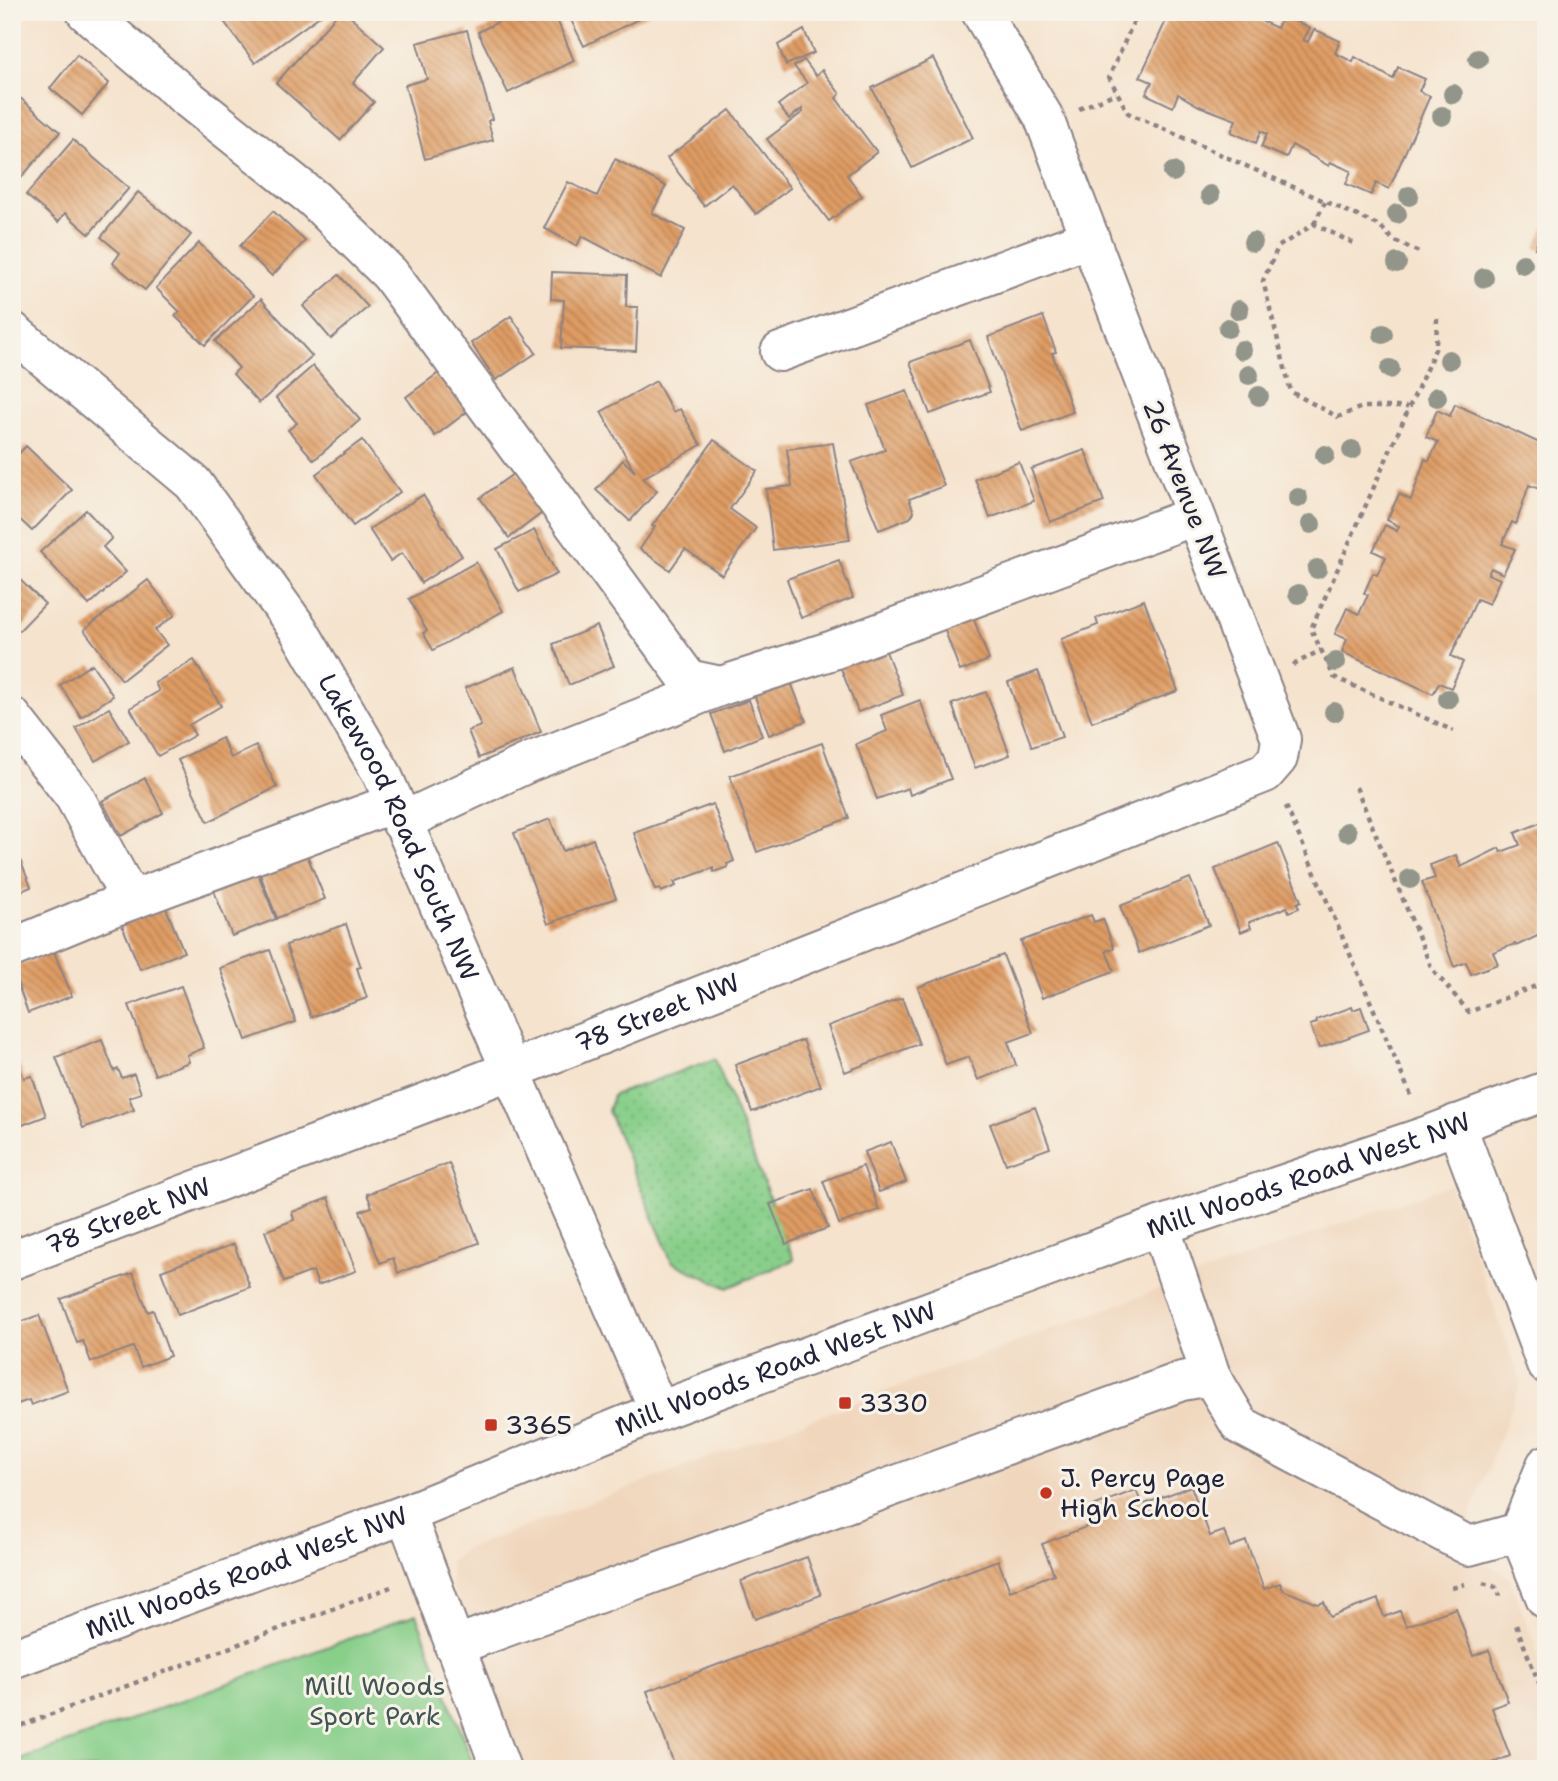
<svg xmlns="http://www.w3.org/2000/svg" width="1558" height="1781" font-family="'Shantell Sans',sans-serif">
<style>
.built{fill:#f0d6bc}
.green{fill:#88cf8a;stroke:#557862;stroke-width:2}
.garden{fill:url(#garden-dots);stroke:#557862;stroke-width:2}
.building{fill:url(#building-back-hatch)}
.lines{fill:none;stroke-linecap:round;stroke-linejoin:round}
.minor-casing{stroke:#8c8284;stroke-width:42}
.path{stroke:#8c8284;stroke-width:4.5;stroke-dasharray:5 5;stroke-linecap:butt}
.minor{stroke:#fff;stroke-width:38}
.tree{fill:#92958a}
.poi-dot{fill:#c8321e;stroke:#f7f3e8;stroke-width:2.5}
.labels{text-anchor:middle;stroke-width:6;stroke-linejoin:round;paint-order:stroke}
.street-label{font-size:26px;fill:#22223b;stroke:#f7f3e8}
.poi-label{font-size:26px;fill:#22223b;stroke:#f7f3e8;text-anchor:start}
.park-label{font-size:26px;fill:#415653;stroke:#f7f3e8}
</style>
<defs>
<pattern id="garden-dots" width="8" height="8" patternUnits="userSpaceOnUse" patternTransform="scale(1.75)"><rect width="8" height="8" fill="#88cf8a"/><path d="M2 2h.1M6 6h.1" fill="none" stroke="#75b178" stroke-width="1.8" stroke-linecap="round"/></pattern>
<pattern id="building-back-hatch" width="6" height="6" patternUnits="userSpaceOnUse" patternTransform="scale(1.75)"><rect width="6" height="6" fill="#df9c63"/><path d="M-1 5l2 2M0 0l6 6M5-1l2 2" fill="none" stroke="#b47f53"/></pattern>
</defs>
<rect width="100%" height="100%" fill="#f7f3e8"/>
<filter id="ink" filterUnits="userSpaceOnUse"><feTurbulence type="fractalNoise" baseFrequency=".0143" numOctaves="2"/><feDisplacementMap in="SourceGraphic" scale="14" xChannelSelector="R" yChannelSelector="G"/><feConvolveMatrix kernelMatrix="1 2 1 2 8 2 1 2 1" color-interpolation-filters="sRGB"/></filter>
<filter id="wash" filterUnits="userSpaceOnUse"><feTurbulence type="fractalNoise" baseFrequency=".00686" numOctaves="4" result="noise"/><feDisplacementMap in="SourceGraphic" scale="28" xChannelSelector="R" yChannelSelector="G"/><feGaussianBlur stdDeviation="1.57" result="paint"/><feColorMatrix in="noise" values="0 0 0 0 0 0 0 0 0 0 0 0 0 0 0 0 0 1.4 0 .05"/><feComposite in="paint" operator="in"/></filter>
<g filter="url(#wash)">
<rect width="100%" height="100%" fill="#f5e3cd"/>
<!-- built -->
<path class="built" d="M1450,1185L1521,1382L1471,1513L1470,1560L1493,1566L1510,1578L1546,1675V1769H523L451,1582L450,1562L463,1550L1154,1291Z"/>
<!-- green -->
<path class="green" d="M416,1614L475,1769H12V1763Z"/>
<!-- garden -->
<path class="garden" d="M715,1059L794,1260L727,1288L672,1262L608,1111L613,1095Z"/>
<g id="blocks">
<!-- building -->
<g class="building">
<path d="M217,12H325L255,63Z"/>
<path d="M339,12H345L384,47L353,83L374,102L340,140L276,83Z"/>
<path d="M496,12H554L574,61L508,93L478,32L500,21Z"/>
<path d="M567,12H653L584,46Z"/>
<path d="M1170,12H1254L1261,16L1259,20L1277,28L1283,15L1310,28L1303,40L1308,42L1314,29L1340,41L1335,53L1353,62L1355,57L1393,79L1398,67L1425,79L1419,91L1430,96L1389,189L1376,183L1371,195L1346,184L1351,171L1330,162L1329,166L1292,145L1286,158L1261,147L1267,134L1261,131L1256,143L1231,132L1236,120L1199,106L1178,94L1173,107L1146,94L1152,82L1140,77Z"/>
<path d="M467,30L492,119L488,121L493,140L425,159L405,85L427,79L417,43Z"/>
<path d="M804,30L814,53L786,65L778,45Z"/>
<path d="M77,55L109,83L82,115L50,88Z"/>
<path d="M933,58L973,138L912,168L872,88Z"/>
<path d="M804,60L816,76L822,70L840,94L836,98L877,152L847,175L862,196L829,221L767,139L803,112L802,109L789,119L778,105L807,83L794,66Z"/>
<path d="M12,91L60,132L21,178L12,170Z"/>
<path d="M730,110L790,188L756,214L732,184L704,206L667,158Z"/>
<path d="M73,140L129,188L89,234L65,213L58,222L26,195Z"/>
<path d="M615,159L666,186L652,213L685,230L661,278L582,236L577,246L544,228L568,182L597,196Z"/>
<path d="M138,192L191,235L145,290L113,263L120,253L101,237Z"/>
<path d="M273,211L305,241L272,276L240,246Z"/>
<path d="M1546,225V253L1535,248Z"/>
<path d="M199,243L253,296L205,345L175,316L180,312L156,288Z"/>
<path d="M552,272L627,275L626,307H638L636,351L561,348L564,300L551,299Z"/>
<path d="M339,275L368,307L331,339L303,306Z"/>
<path d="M261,299L312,356L259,403L233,374L239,368L215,341Z"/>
<path d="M511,316L536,353L496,380L471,343Z"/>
<path d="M1043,316L1056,352L1052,353L1073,412L1022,431L988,337Z"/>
<path d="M970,340L990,392L930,414L910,362Z"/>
<path d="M313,366L360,420L314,460L288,430L297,423L276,398Z"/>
<path d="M444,369L472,408L435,436L406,397Z"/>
<path d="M656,381L673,412L680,409L701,445L643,478L657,491L630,521L596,490L623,460L635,472L601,412Z"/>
<path d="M907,391L944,486L909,499L914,512L910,518L879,530L851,462L885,450L868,405Z"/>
<path d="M1455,404L1546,446L1541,459L1546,461V481L1542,490L1529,485L1516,524L1512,522L1502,544L1515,549L1503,574L1491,568L1488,574L1500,579L1489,604L1477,599L1451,656L1463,662L1451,688L1439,683L1433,694L1342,652L1347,639L1335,634L1347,608L1359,614L1368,595L1364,593L1373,573L1377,575L1386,557L1373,551L1385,525L1397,531L1399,526L1387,520L1399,494L1411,500L1425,459L1429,461L1438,442L1426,437L1437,410L1450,416Z"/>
<path d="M362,440L400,492L353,526L316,474Z"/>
<path d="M714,440L757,471L730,509L756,528L722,575L685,549L670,570L640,549L655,527L652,526Z"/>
<path d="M833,443L850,540L773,550L766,489L792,486L787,449Z"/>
<path d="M26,446L72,490L32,531L12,512V461Z"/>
<path d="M1085,450L1104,502L1050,522L1031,469Z"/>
<path d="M1019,462L1034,501L990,518L975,479Z"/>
<path d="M517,471L546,510L509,538L480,498Z"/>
<path d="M423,495L462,556L421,583L402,553L390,561L369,529Z"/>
<path d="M86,510L112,538L103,547L126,572L89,605L40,552Z"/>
<path d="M534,530L557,574L519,592L497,549Z"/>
<path d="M839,560L853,598L801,618L787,579Z"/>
<path d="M476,562L503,611L433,650L423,633L427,631L409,599Z"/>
<path d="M14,574L45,604L12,638V575Z"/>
<path d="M148,580L175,615L155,630L167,645L122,680L84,630Z"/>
<path d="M1144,600L1178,691L1092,722L1061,639L1098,625L1096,618Z"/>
<path d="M973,617L989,660L960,671L944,628Z"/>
<path d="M597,626L614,666L569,685L553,644Z"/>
<path d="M885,649L903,695L858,712L840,666Z"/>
<path d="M194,660L221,706L189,725L195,735L158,756L130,708L159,691L155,683Z"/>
<path d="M92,664L113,696L81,717L60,685Z"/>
<path d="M515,667L541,732L479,758L468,731L481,726L465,688Z"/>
<path d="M1038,671L1062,737L1032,747L1008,682Z"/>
<path d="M790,680L806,721L769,735L754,694Z"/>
<path d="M986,692L1010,755L975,768L952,704Z"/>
<path d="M749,700L762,736L725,751L711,714Z"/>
<path d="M920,700L951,779L910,795L908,788L877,799L856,744L887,731L881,715Z"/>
<path d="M109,708L129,741L95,761L76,728Z"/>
<path d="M222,738L231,758L256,746L277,787L208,822L178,760Z"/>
<path d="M822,743L849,818L757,852L730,776Z"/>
<path d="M145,778L163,813L121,836L102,801Z"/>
<path d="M713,804L734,861L727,864L728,867L714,872L713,868L674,882L676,886L661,892L660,889L655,890L634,833Z"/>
<path d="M550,819L563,851L593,839L616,898L548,924L514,833Z"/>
<path d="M1542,822L1546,832V932L1516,946L1515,944L1493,952L1498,964L1471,974L1466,962L1454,967L1422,882L1435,878L1430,865L1456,855L1461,867L1499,848L1501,852L1520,845L1515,833Z"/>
<path d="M12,840L31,887L12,895Z"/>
<path d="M1278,843L1301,901L1297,903L1299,908L1289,912L1287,907L1249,922L1251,928L1241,932L1215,869Z"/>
<path d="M307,855L325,899L277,918L260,874Z"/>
<path d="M258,874L276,919L232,936L214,891Z"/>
<path d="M1190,878L1209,925L1139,953L1120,906Z"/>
<path d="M166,908L184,952L140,969L122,925Z"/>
<path d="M1091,915L1094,922L1103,919L1114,948L1106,951L1114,971L1042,998L1021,941Z"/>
<path d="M346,924L361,967L357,968L367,998L311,1017L286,945Z"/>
<path d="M270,950L296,1022L246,1040L220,968Z"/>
<path d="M54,952L72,996L28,1013L12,968Z"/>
<path d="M1003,955L1033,1033L1008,1042L1016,1065L978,1080L969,1057L946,1065L918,987Z"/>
<path d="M181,986L204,1048L187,1055L189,1062L155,1075L129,1005Z"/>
<path d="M902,998L919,1044L845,1072L828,1026Z"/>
<path d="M1352,1007L1353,1010L1361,1007L1369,1030L1319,1048L1310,1025L1317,1023L1316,1020Z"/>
<path d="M102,1040L114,1071L118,1069L122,1078L134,1074L141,1093L129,1097L134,1110L83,1128L56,1057Z"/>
<path d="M803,1040L821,1086L752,1112L735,1065Z"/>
<path d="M12,1048L24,1078L32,1076L46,1116L12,1129Z"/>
<path d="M1035,1107L1050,1148L1006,1164L990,1124Z"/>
<path d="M891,1142L906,1182L879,1192L864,1152Z"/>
<path d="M449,1163L479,1243L398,1273L393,1258L380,1263L360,1211L372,1207L367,1194Z"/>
<path d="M863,1166L879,1210L839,1224L823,1181Z"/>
<path d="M813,1189L828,1228L786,1244L770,1204Z"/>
<path d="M328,1198L356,1271L318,1285L313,1271L284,1282L265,1231L294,1220L292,1212Z"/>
<path d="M234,1244L250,1287L178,1315L161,1271Z"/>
<path d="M133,1273L148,1312L153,1310L170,1356L141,1367L133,1347L91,1362L83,1341L77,1343L61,1299Z"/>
<path d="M39,1315L68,1391L31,1405L29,1400L12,1406V1325Z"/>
<path d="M1191,1486L1210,1536L1224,1531L1230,1547L1246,1541L1264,1589L1280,1583L1283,1590L1318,1604L1324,1602L1330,1617L1378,1599L1384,1617L1400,1611L1406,1626L1456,1608L1473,1656L1489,1650L1508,1702L1492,1708L1510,1756L1478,1769H676L647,1691L998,1560L1010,1591L1054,1574L1042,1544L1091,1525L1085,1509L1136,1490L1142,1505Z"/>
<path d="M807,1557L821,1595L755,1619L741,1581Z"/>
</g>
</g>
</g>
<g filter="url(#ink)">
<use href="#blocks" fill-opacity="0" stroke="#8c8284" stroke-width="2"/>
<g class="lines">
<!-- minor casing -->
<g class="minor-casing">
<g id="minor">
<path d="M86,12L186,97L314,199L390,274L688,679L721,686L833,650L1195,516"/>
<path id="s1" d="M12,331L193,483L298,629L382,774L659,1411"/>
<path d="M780,352L1090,238"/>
<path d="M12,717L74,796L131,900"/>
<path d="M401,822L530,762L721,686"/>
<path d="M12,948L102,911L394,803"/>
<path d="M1456,1124L1546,1364"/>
<path id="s2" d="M12,1260L509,1071L1265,773L1278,758L1281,739L1043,116L981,12"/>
<path d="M1211,1376L1240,1425L1469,1546L1519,1532"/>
<path d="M1546,1465L1519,1532L1546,1599"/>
<path d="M406,1514L501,1769"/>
<path d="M454,1646L1182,1381L1211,1376L1160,1226"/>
<path id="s3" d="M12,1659L406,1514L659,1411L1160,1226L1426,1136L1546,1091"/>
</g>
</g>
<!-- path -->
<g class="path">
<path d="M1138,12L1109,77L1128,113L1380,226L1393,240L1421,253"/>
<path d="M1079,109L1116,93"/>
<path d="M1314,224L1325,202"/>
<path d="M1353,243L1314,224L1278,247L1263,281L1291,392L1338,417L1362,407H1408"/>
<path d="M1437,318L1436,347L1311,629L1334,677L1454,731"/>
<path d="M1293,665L1321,650"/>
<path d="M1356,787L1432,969L1469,1012L1546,982"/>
<path d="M1286,806L1412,1098"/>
<path d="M1483,1583L1496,1587L1500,1596"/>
<path d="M1452,1588L1465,1584"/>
<path d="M1516,1625L1546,1701"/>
<path d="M12,1729L391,1587"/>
</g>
<!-- minor -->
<use href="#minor" class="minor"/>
</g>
<!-- trees -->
<g class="tree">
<circle cx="1478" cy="59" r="10"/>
<circle cx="1453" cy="94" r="10"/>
<circle cx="1442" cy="116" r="10"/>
<circle cx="1173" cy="172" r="10"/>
<circle cx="1210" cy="195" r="10"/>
<circle cx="1409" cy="196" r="10"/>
<circle cx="1397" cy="214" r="10"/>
<circle cx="1253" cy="242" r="10"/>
<circle cx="1397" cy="263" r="10"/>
<circle cx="1523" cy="264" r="10"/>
<circle cx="1484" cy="278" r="10"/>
<circle cx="1239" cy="310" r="10"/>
<circle cx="1228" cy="328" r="10"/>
<circle cx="1383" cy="334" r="10"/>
<circle cx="1242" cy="350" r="10"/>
<circle cx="1449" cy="360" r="10"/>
<circle cx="1390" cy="369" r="10"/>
<circle cx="1249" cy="375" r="10"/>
<circle cx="1259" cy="396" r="10"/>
<circle cx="1437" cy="397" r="10"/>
<circle cx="1352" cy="450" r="10"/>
<circle cx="1325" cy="455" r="10"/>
<circle cx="1298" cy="498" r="10"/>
<circle cx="1311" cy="524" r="10"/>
<circle cx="1317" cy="569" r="10"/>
<circle cx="1298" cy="594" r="10"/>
<circle cx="1336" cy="662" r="10"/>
<circle cx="1448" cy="699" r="10"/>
<circle cx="1334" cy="712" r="10"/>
<circle cx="1347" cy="832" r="10"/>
<circle cx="1410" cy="879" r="10"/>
</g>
</g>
<!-- markers -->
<g class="poi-dot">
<rect x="838" y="1396" width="14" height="14" rx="3.5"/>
<rect x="484" y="1418" width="14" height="14" rx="3.5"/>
<circle cx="1046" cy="1493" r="7"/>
</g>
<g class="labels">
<!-- street labels -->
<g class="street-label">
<text transform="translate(1185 489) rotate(69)" y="9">26 Avenue NW</text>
<text dy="9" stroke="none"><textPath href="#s1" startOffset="639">Lakewood Road South NW</textPath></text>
<text dy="9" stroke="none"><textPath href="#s2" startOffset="691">78 Street NW</textPath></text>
<text dy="9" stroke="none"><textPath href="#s3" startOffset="1384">Mill Woods Road West NW</textPath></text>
<text dy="9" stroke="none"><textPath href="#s2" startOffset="124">78 Street NW</textPath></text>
<text dy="9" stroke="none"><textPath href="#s3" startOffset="817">Mill Woods Road West NW</textPath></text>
<text dy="9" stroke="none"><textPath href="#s3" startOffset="250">Mill Woods Road West NW</textPath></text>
</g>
<!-- poi labels -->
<g class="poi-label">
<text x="859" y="1412">3330</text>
<text x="505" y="1434">3365</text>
<text x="1060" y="1487">J. Percy Page<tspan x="1060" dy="30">High School</tspan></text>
</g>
<!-- park labels -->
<g class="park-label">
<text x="375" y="1695">Mill Woods<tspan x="375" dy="30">Sport Park</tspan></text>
</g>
</g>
<!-- margin -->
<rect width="1558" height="1781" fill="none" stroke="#f7f3e8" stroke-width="42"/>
</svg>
